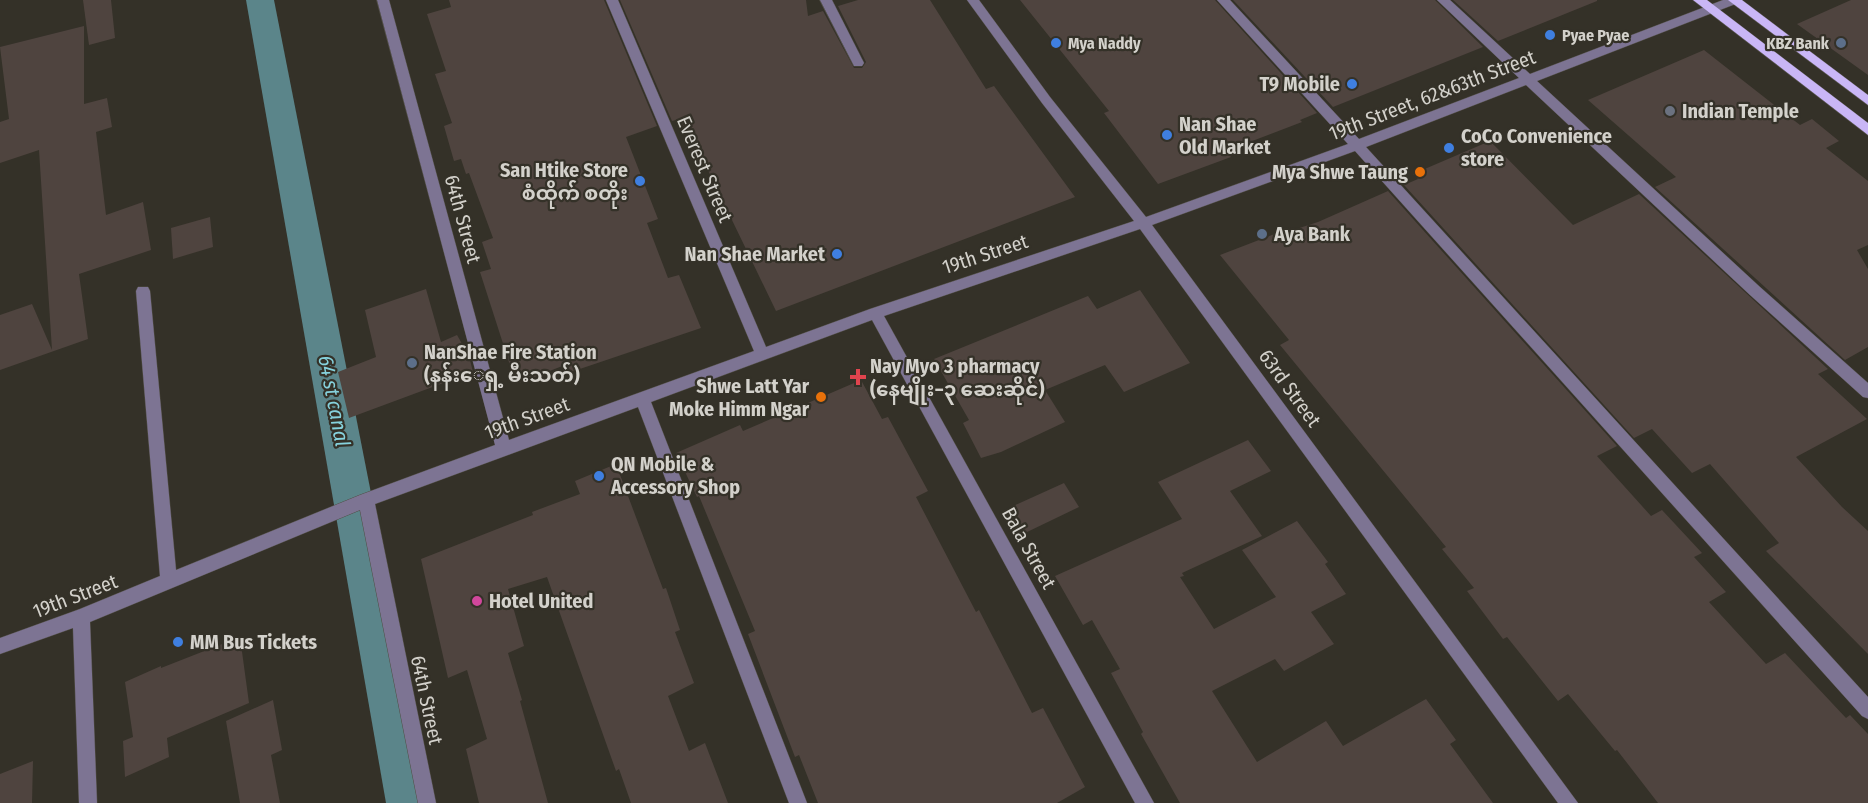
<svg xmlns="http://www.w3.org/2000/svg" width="1868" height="803" font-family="'Fira Sans Condensed','Noto Sans Myanmar',sans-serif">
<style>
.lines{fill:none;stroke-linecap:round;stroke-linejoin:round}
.canal{fill:#5b858a;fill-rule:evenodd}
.building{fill:#4f443f}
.minor-casing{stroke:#514e45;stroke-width:1}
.major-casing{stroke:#514e45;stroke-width:1}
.minor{fill:#7d7493;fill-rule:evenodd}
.major{fill:#c9b6f6;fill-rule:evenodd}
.shop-dot{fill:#3f7fe0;stroke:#343128;stroke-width:2}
.service-dot{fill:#5c6f8a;stroke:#343128;stroke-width:2}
.worship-dot{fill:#6b7280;stroke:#343128;stroke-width:2}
.food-dot{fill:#e8710a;stroke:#343128;stroke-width:2}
.health-dot{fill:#e0444e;stroke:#343128;stroke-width:2}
.hotel-dot{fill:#d1479c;stroke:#343128;stroke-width:2}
.labels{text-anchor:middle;stroke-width:4.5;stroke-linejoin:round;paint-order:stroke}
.far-poi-label{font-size:16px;font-weight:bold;fill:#d3d1cb;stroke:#343128;text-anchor:start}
.poi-label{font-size:20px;font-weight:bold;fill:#d3d1cb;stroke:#343128;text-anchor:start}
.street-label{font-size:20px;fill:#d3d1cb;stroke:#343128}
.water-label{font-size:21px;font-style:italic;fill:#86d2dd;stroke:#343128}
</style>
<rect width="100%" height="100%" fill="#343128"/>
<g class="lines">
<!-- canal -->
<path class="canal" d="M246,0H274L432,803H386Z"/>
</g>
<!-- building -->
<g class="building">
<path d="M83,0H111L115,38L89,45Z"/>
<path d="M449,0H604L657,126L626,137L658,219L647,223L668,278L679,275L701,328L568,373L565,365L516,384L480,272L491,269L482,242L493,238L469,173L466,174L461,159L454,161L444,126L452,123L435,74L446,71L427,14L451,7Z"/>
<path d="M620,0H806L808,16L823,11L854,68H862L866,62L838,6L858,0H930L986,89L994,86L1075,197L776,311L686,125L683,126L680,119L672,121Z"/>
<path d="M1020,0H1215L1317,113L1300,120L1302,122L1226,151L1231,157L1158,184L1104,113L1109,111Z"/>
<path d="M1233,0H1435L1483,47L1333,107Z"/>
<path d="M1453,0H1597V1L1498,41Z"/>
<path d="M1851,0H1868V75L1797,24Z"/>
<path d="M84,26V104L107,98L112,127L96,132L106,215L143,202L151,250L79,274L88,339L0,370V315L32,304L52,350L39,150L0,163V122L9,119L0,47Z"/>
<path d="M1704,50L1800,125L1812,119L1839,141L1826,148L1868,181V245L1857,250L1868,269V347L1845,360L1655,187L1676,177L1588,100Z"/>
<path d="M1490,141L1573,225L1639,194L1828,369L1818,374L1867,419L1796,457L1842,507L1868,531V654L1766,551L1779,543L1710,464L1692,473L1652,429L1634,438L1404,185L1418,179L1413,174Z"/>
<path d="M1388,191L1617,446L1597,456L1651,516L1662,510L1702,553L1694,557L1726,592L1709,602L1766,664L1785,653L1846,718L1850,715L1868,734V803H1658L1617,750L1615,751L1568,694L1558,701L1507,637L1503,639L1467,591L1474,588L1442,549L1446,547L1280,345L1289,340L1220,255L1285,230L1287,232L1318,222Z"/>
<path d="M210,217L213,247L173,259L171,228Z"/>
<path d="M426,289L441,342L457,335L469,356L473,372L349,418L338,372L376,357L365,310Z"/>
<path d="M1140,290L1190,363L1124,392L1105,365L1045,390L1065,422L1001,452L981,458L963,423L969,420L934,359L1088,296L1097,309Z"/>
<path d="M861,380L882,419L888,417L928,491L916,497L976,612L979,610L1032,713L1043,708L1085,787L1057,803H818L799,755L795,757L748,634L755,631L699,496L697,497L676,453L740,425L743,431Z"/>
<path d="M1248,440L1271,471L1230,491L1262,536L1182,573L1184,576L1180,577L1214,629L1276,597L1242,550L1297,521L1328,562L1325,564L1346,594L1311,612L1334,644L1284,671L1275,659L1212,691L1257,762L1326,721L1343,746L1426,699L1456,740L1450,744L1493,803H1180L1141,734L1143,732L1111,673L1120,669L1092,620L1083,625L1055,576L1182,519L1158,482Z"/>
<path d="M616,464L663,589L666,588L680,630L675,632L694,683L668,696L689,751L705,743L728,803H631L619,769L616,771L547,577L508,589L524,646L508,653L522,700L520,701L548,803H479L466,749L487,739L467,670L448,678L421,559L533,515L532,512L580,494L575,481Z"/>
<path d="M1064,483L1079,507L1025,533L1011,507Z"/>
<path d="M240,637L249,703L167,738L169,757L125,777L123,741L133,737L125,682L161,666V668Z"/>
<path d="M273,700L282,750L271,755L280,803H240L226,721Z"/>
<path d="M33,761L32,803H0V774Z"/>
</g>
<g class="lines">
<!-- minor casing -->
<g class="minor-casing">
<g id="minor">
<path d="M377,0H389L509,440L754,351L606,0H618L766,347L870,309L1134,221L1042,103L967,0H979L1050,97L1146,217L1348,144L1217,0H1230L1359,139L1519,78L1437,0H1450L1530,74L1723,0H1740L1738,3L1537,81L1760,287L1868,383V398L1863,397L1750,295L1526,85L1366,147L1868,697V719L1862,716L1355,151L1152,225L1578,803H1558L1140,229L884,316L1154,803H1135L872,320L651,402L807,803H789L638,407L375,504L436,803H418L360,510L90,622L97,803H79L73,628L0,654V638L80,609L160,576L136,291L138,287H148L150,291L176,570L360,495L495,445Z"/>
<path d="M820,0H832L864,63L862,66H854Z"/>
</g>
</g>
<!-- major casing -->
<g class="major-casing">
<g id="major">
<path d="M1693,0H1707L1868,123V135Z"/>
<path d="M1728,0H1742L1868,95V105Z"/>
</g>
</g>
<!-- minor -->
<use href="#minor" class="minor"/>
<!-- major -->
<use href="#major" class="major"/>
</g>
<!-- markers -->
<g class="shop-dot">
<circle cx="1550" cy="35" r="6"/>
<circle cx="1056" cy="43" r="6"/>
<circle cx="1352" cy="84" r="6"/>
<circle cx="1167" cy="135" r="6"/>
<circle cx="1449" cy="148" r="6"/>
<circle cx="640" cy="181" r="6"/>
<circle cx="837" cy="254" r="6"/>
<circle cx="599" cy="476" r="6"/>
<circle cx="178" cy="642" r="6"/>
</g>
<g class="service-dot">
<circle cx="1841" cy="43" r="6"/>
<circle cx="1262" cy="234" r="6"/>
<circle cx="412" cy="363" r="6"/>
</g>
<circle class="worship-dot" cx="1670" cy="111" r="6"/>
<g class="food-dot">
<circle cx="1420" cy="172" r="6"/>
<circle cx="821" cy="397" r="6"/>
</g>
<path class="health-dot" d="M855 368h6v6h6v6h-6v6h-6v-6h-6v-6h6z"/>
<circle class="hotel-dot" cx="477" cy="601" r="6"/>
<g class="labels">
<!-- far-poi labels -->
<g class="far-poi-label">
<text x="1562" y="41">Pyae Pyae</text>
<text x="1068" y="49">Mya Naddy</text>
<text x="1829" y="49" text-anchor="end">KBZ Bank</text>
</g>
<!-- poi labels -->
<g class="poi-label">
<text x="1340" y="91" text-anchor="end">T9 Mobile</text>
<text x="1682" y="118">Indian Temple</text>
<text x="1179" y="131">Nan Shae<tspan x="1179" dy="23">Old Market</tspan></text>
<text x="1461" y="143">CoCo Convenience<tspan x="1461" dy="23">store</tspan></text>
<text x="628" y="177" text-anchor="end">San Htike Store<tspan x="628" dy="23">စံထိုက် စတိုး</tspan></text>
<text x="1408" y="179" text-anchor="end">Mya Shwe Taung</text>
<text x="1274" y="241">Aya Bank</text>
<text x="825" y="261" text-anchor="end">Nan Shae Market</text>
<text x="424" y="359">NanShae Fire Station<tspan x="424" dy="23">(နန်းေရှ့ မီးသတ်)</tspan></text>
<text x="870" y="373">Nay Myo 3 pharmacy<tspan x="870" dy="23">(နေမျိုး−၃ ဆေးဆိုင်)</tspan></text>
<text x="809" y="393" text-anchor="end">Shwe Latt Yar<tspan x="809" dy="23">Moke Himm Ngar</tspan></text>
<text x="611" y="471">QN Mobile &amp;<tspan x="611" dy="23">Accessory Shop</tspan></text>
<text x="489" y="608">Hotel United</text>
<text x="190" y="649">MM Bus Tickets</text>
</g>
<!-- street labels -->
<g class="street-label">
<text transform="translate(1432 95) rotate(-21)" y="7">19th Street, 62&amp;63th Street</text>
<text transform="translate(705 169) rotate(67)" y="7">Everest Street</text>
<text transform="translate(463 219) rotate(75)" y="7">64th Street</text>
<text transform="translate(985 254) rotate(-18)" y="7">19th Street</text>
<text transform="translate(1290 388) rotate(54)" y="7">63rd Street</text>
<text transform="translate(527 418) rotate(-20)" y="7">19th Street</text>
<text transform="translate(1029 548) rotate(61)" y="7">Bala Street</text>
<text transform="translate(75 596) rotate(-21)" y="7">19th Street</text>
<text transform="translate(427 700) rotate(78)" y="7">64th Street</text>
</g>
<!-- water labels -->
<g class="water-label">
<text transform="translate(334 401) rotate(79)" y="7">64 st canal</text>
</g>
</g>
</svg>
